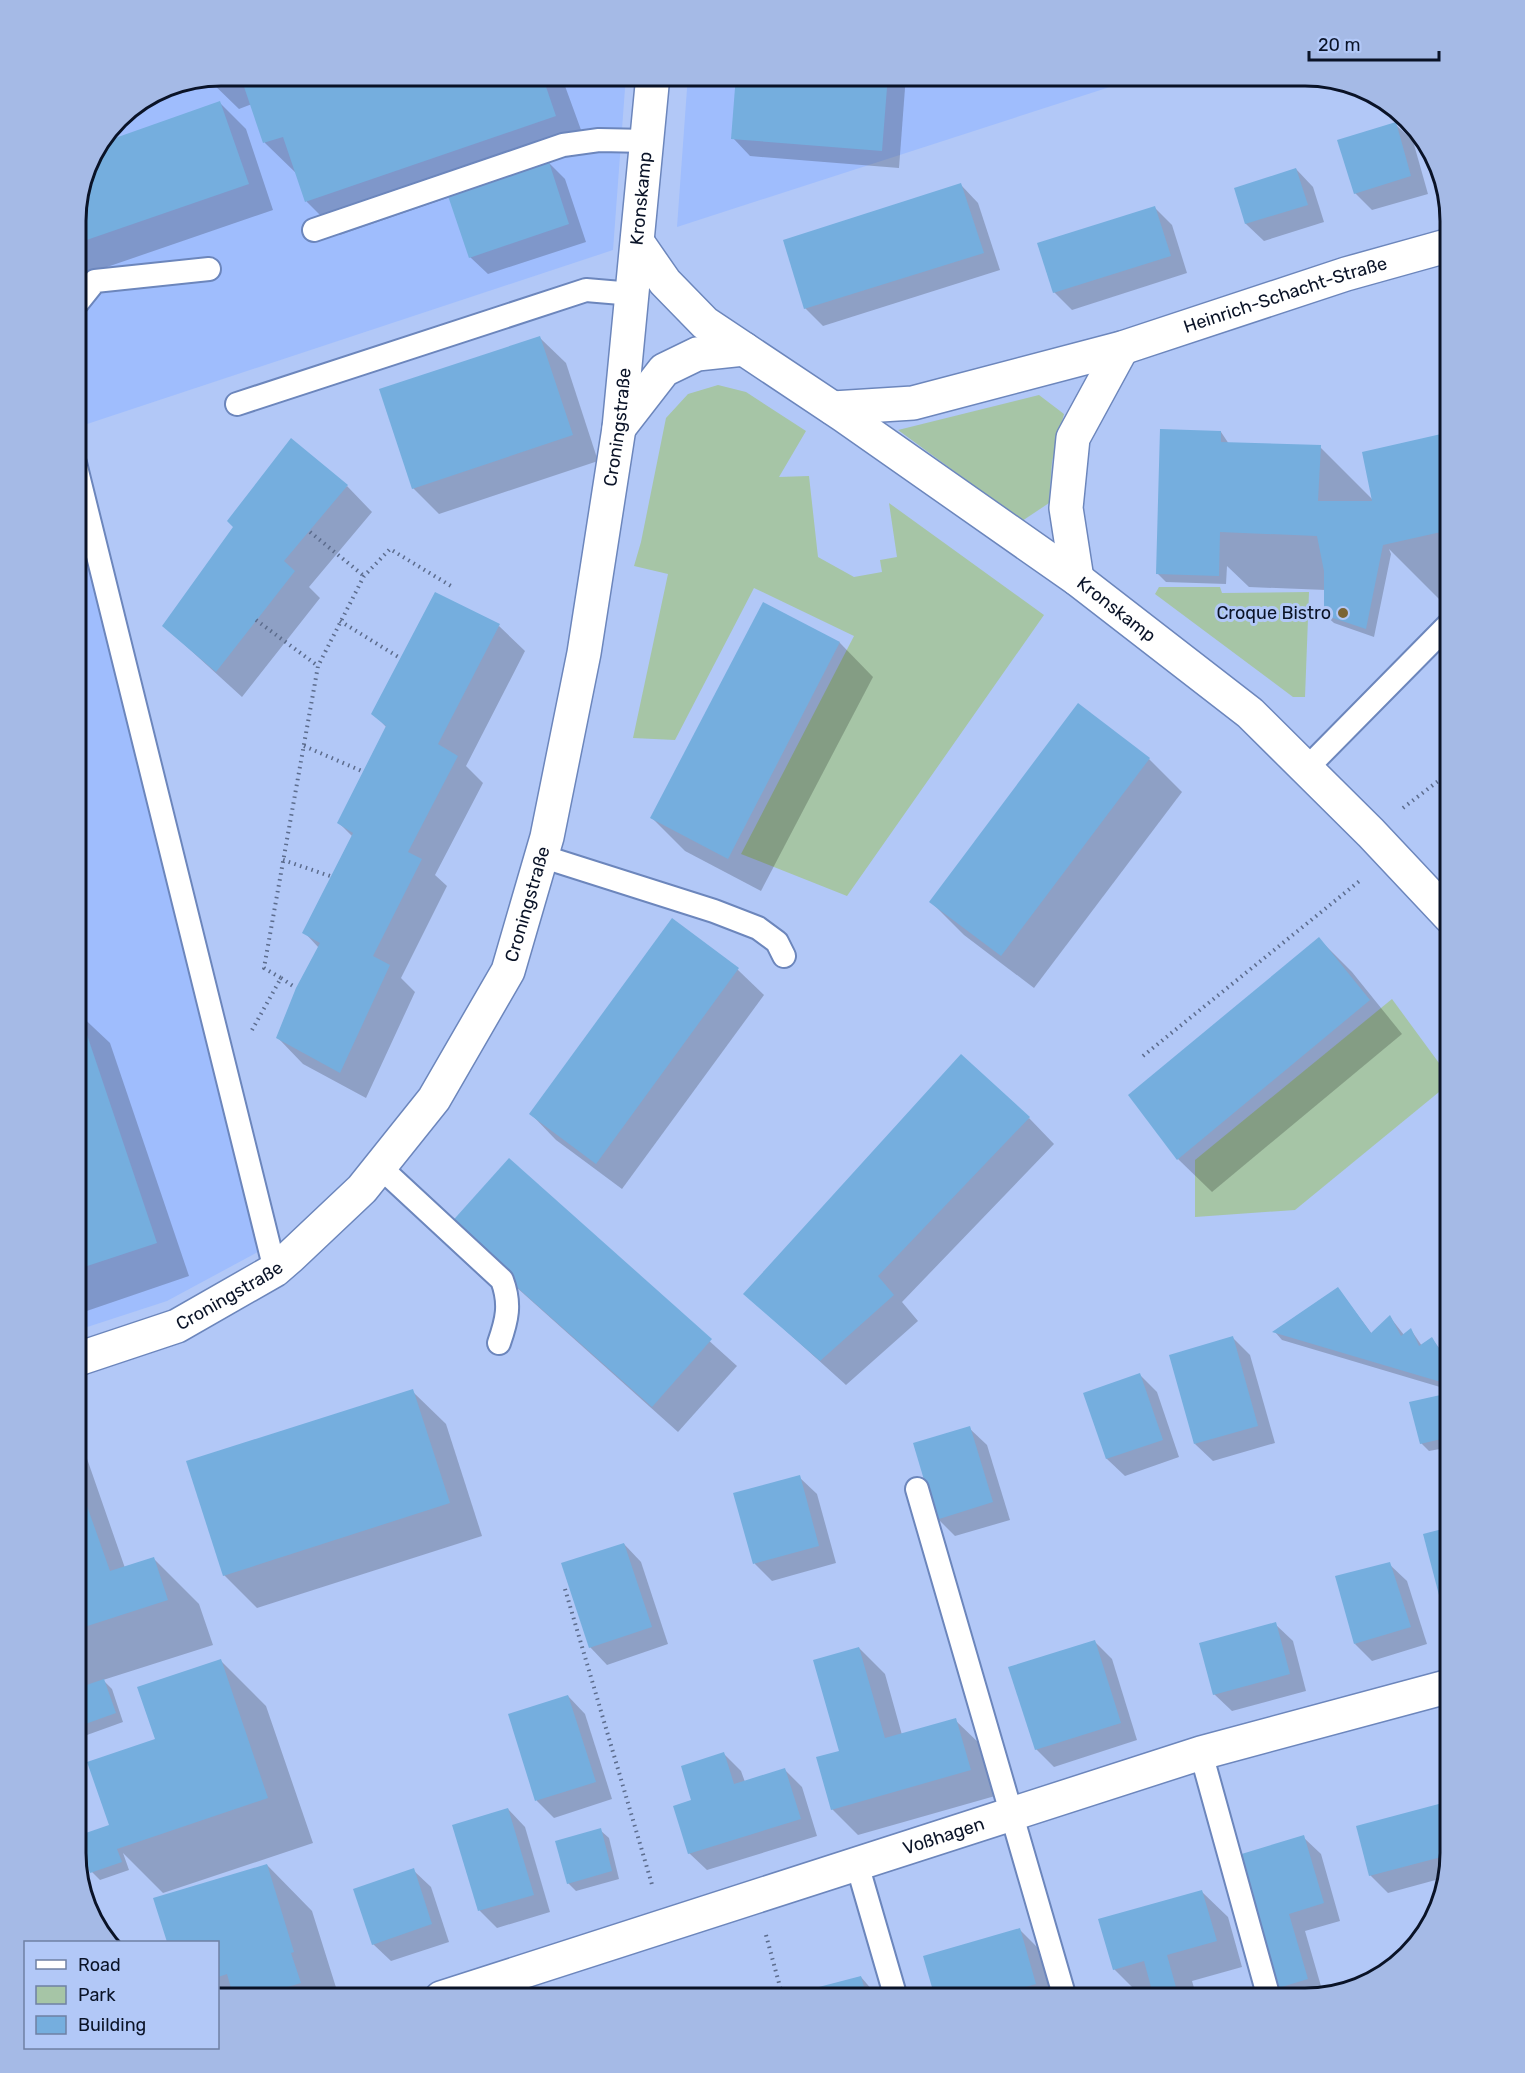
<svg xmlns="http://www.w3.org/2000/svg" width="1525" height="2073" font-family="Rubik,sans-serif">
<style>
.built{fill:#9fbdfd}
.green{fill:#a6c5a6}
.shadow{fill:#0003}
.building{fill:#75aede}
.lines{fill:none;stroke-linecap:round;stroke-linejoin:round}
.lane-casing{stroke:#6c86bc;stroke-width:26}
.street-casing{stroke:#6c86bc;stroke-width:36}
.path{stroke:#5c6c8d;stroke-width:4;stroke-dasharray:1.5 4.5;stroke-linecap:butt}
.lane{stroke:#fff;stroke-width:22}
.street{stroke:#fff;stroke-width:33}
.poi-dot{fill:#7b6434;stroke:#b2c8f7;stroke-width:2}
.labels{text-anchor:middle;stroke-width:6;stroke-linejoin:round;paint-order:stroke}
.street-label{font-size:18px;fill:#0a1327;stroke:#b2c8f7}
.poi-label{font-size:18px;fill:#0a1327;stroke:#b2c8f7;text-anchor:end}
.rim{fill:none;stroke:#0a1327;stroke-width:3}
</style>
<rect width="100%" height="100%" fill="#b2c8f7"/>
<!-- built -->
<g class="built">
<path d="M221,75H626L613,250L75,428V211L90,157L124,111L165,86Z"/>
<path d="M688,75H1147L677,227Z"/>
<path d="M75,461L280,1240L167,1301L75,1331Z"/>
</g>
<!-- green -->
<g class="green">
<path d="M718,385L746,392L806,431L779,477L809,476L818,557L854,577L882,572L880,560L897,557L889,503L1044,615L847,896L741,854L854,636L754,588L675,740L633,738L668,574L634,566L641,542L666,418L688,394Z"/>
<path d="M1039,395L1064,414L1052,462L1049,503L1022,521L898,430Z"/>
<path d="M1159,587H1220L1222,593L1309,592L1305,697H1293L1155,594Z"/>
<path d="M1392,999L1450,1078V1083L1295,1210L1195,1217V1160Z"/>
</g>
<!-- shadow -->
<g class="shadow">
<path d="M221,75H561L588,149L548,162L565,179L586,242L488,274L470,257L450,197L340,235L307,202L298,175L265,143L252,104L239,109L207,78Z"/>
<path d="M738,75H906L899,168L750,156L733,138Z"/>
<path d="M220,103L246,129L273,210L75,278V211L90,157L99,145Z"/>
<path d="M1395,124L1413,141L1428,194L1372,210L1355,193Z"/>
<path d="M1296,169L1313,187L1324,222L1264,241L1246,224L1235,189Z"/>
<path d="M961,185L978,203L1000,270L823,326L805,308Z"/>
<path d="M1154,207L1172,225L1187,273L1072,310L1054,292Z"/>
<path d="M540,338L566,363L598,461L439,514L413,488Z"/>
<path d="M1221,432L1229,444L1320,447L1374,501L1450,434V599L1441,601L1389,549L1391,554L1374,637L1334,623L1325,615L1326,590L1249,587L1227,566L1226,584L1166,582L1158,574Z"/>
<path d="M347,486L372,512L309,587L320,598L242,697L164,626Z"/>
<path d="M764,604L840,643L873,677L761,891L685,851L652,818Z"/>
<path d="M499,626L525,651L466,766L483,783L435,875L447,886L401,978L415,992L366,1098L303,1064L278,1038L319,948L304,932L353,837L339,823L387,728L373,713Z"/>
<path d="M1149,759L1182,792L1034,988L964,935L931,902Z"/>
<path d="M672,920L738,970L764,995L622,1189L556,1140L531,1114Z"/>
<path d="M1319,939L1352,972L1402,1034L1212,1192L1178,1159L1130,1095Z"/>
<path d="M75,1010L110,1043L189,1276L75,1315Z"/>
<path d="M1029,1118L1054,1144L902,1302L918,1321L846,1385L745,1294Z"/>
<path d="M509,1160L737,1366L678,1432L476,1251Z"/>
<path d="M1338,1289L1372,1334L1390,1317L1404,1335L1411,1330L1422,1346L1432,1339L1443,1353L1450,1348V1390L1282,1340L1275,1332Z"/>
<path d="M1233,1338L1250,1355L1275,1443L1213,1461L1195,1444Z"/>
<path d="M1140,1375L1157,1392L1179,1457L1125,1476L1107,1459L1085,1394Z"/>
<path d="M412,1391L446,1424L482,1536L257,1608L224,1575Z"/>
<path d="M1445,1395L1450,1400V1447L1429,1451L1421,1443Z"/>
<path d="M969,1428L987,1445L1010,1520L955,1536L938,1519Z"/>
<path d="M75,1442L84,1450L125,1568L154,1559L199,1604L213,1645L103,1680L112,1689L123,1722L87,1735L75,1722Z"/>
<path d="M799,1477L817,1494L836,1563L772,1581L755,1564L735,1494Z"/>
<path d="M624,1544L641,1562L668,1644L607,1665L590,1647Z"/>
<path d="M1389,1564L1407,1581L1427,1644L1372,1661L1355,1644Z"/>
<path d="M1275,1624L1293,1641L1306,1691L1232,1711L1214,1694Z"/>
<path d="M1094,1641L1112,1659L1137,1740L1054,1767L1036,1749Z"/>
<path d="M859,1648L885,1674L902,1735L955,1720L981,1745L995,1796L858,1835L832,1809Z"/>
<path d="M221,1661L266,1706L313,1843L163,1893L123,1853L129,1870L100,1880L92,1872L110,1826L157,1740Z"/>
<path d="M568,1696L585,1714L612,1799L554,1818L537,1801L510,1715Z"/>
<path d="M724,1754L741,1771L745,1782L785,1770L802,1787L817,1836L707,1870L689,1853Z"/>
<path d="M1450,1802V1852L1443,1878L1388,1893L1370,1875L1358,1827Z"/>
<path d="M508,1809L525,1827L550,1912L497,1928L480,1911L454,1826Z"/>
<path d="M600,1830L609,1838L619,1879L576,1891L568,1883Z"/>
<path d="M1303,1837L1321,1854L1340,1921L1305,1931L1323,1993L1304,1998H1286L1276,1988L1237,1857Z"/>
<path d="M267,1865L312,1911L339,1997L218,1998V1942H168L155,1899Z"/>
<path d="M413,1870L431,1887L449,1942L391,1961L373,1944Z"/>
<path d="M1202,1892L1228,1917L1242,1967L1192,1981L1197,1998H1156L1154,1991L1140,1995L1114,1969Z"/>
<path d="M1020,1930L1046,1956L1058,1998H936Z"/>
<path d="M861,1977L879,1998H819Z"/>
</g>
<!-- building -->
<g class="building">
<path d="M240,75H542L556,116L305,202L283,137L263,143Z"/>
<path d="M736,75H888L882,151L731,139Z"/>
<path d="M220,101L249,184L75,244V211L90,157L101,143Z"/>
<path d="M1396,122L1411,176L1354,194L1337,140Z"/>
<path d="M548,159L569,224L469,258L447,193Z"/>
<path d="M1296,168L1308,205L1245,224L1234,188Z"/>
<path d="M961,183L984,253L804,309L783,240Z"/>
<path d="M1155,206L1171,256L1053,293L1037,243Z"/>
<path d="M540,336L573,435L412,489L379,389Z"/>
<path d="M1160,429L1221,431V442L1321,445L1318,501H1372L1362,452L1450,432V530L1383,545L1366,629L1324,615V571L1317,536L1220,532L1219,576L1156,574Z"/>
<path d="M291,438L348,485L284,561L295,571L216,672L162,626L233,527L227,521Z"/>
<path d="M435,592L500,624L438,744L458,756L408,852L422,859L373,956L390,965L340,1073L276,1038L296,988L320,943L302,933L353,833L337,823L386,726L371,714Z"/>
<path d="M763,602L840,642L728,859L650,818Z"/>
<path d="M1078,703L1150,758L1001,956L929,902Z"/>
<path d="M672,918L739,968L596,1164L529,1114Z"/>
<path d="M1319,937L1370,1000L1177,1160L1128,1095Z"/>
<path d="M78,1008L157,1243L75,1270V1009Z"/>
<path d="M961,1054L1030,1117L878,1276L894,1295L820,1361L743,1294Z"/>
<path d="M509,1158L712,1339L652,1407L448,1226Z"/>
<path d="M1338,1287L1371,1333L1390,1315L1401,1336L1411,1328L1419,1346L1432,1337L1441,1352L1450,1346V1376L1441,1382L1272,1332Z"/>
<path d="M1233,1336L1258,1426L1194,1444L1169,1355Z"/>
<path d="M1140,1373L1163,1440L1106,1459L1083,1393Z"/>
<path d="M413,1389L450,1503L223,1576L186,1461Z"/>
<path d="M1445,1394L1450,1413V1437L1420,1444L1409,1402Z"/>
<path d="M970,1426L993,1502L936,1520L913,1443Z"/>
<path d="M75,1472L110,1571L154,1557L168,1600L75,1630Z"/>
<path d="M800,1475L819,1546L753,1564L733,1493Z"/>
<path d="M1450,1527V1616L1445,1618L1423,1534Z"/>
<path d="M624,1543L652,1627L589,1648L561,1563Z"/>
<path d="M1390,1562L1411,1627L1354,1644L1335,1576Z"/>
<path d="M1276,1622L1290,1674L1213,1695L1199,1643Z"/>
<path d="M1095,1640L1121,1723L1035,1750L1008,1667Z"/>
<path d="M859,1647L885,1738L956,1718L971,1770L831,1810L816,1757L839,1751L813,1660Z"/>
<path d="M221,1659L268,1798L117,1849L122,1862L90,1873L77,1836L109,1825L87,1762L155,1739L137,1687Z"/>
<path d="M104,1679L116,1713L77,1727L75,1689Z"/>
<path d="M568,1695L596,1782L535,1801L508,1714Z"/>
<path d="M724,1752L734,1784L785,1768L801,1819L688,1854L673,1806L691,1800L681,1766Z"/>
<path d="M1450,1801L1449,1855L1369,1876L1356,1826Z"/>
<path d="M508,1808L534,1895L478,1911L452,1825Z"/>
<path d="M601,1828L612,1871L567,1884L555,1841Z"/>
<path d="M1304,1835L1324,1903L1289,1914L1308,1979L1275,1989L1235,1856Z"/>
<path d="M267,1864L294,1952L291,1953L301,1983L251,1998H234L227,1974L218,1977V1942H167L153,1898Z"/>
<path d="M414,1868L432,1924L372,1945L353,1889Z"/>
<path d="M1202,1890L1217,1941L1167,1955L1179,1998H1154L1144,1961L1113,1970L1098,1919Z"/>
<path d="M1020,1928L1036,1984L995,1996V1998H935L923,1956Z"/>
<path d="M861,1976L867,1998H817L815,1988Z"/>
</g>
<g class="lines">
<!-- lane casing -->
<g class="lane-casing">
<g id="lane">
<path d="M314,230L563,145L599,140L648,141"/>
<path d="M75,306L95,281L209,269"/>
<path d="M237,404L586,290L633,294"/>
<path d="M75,463L275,1270"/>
<path d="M1306,769L1450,623"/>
<path d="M541,856L714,911L758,928L777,942L784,956"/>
<path d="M380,1167L502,1280C511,1304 507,1320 499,1343"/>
<path d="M917,1489L1065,1998"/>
<path d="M1201,1753L1269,1998"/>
<path d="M857,1864L896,1998"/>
</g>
</g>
<!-- street casing -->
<g class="street-casing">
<g id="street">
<path id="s1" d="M638,243L665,282L705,323L843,415L1077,579L1250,713L1371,833L1450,917"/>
<path id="s2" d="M833,408L913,403L1122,348L1346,274L1450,245"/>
<path d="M619,428L664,370L697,354L744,349"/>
<path d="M1077,579L1066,508L1073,438L1122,348"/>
<path id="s3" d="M75,1360L177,1326L275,1270L290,1257L362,1189L434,1099L508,971L547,837L584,653L619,428L653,75"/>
<path id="s4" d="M441,1998L1201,1753L1450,1686"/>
</g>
</g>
<!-- path -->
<g class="path">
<path d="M310,532L364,576"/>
<path d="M256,620L318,666"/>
<path d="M340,621L400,658"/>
<path d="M304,746L364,772"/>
<path d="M1403,808L1450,772"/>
<path d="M283,860L330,876"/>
<path d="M281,978L296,988"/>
<path d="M252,1030L281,978L264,968L318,666L364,576L390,549L451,586"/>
<path d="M1143,1056L1362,879"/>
<path d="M565,1589L653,1888"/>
<path d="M766,1935L783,1998"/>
</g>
<!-- lane -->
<use href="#lane" class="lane"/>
<!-- street -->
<use href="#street" class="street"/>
</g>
<!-- markers -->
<circle class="poi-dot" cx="1343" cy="613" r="6"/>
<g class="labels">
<!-- street labels -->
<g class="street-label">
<text dy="6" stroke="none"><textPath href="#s3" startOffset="1388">Kronskamp</textPath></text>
<text dy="6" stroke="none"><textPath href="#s2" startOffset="468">Heinrich-Schacht-Straße</textPath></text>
<text dy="6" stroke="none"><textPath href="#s3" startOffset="1158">Croningstraße</textPath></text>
<text dy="6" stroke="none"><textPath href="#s1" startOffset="606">Kronskamp</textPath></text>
<text dy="6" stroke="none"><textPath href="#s3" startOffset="672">Croningstraße</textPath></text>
<text dy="6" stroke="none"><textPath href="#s3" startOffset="168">Croningstraße</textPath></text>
<text dy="6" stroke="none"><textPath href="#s4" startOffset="528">Voßhagen</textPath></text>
</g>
<!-- poi labels -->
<g class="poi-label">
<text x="1331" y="619">Croque Bistro</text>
</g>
</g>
<!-- crop -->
<path d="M0 0H1525V2073H0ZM221 86H1305A135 135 0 0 1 1440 221V1853A135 135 0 0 1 1305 1988H221A135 135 0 0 1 86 1853V221A135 135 0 0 1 221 86Z" fill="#a5bae6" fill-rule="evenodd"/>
<path class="rim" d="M221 86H1305A135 135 0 0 1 1440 221V1853A135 135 0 0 1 1305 1988H221A135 135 0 0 1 86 1853V221A135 135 0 0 1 221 86Z"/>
<!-- legend -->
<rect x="24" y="1941" width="195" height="108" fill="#b2c8f7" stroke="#6f80a4" stroke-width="1.5"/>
<rect x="36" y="1960" width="30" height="9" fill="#ffffff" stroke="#6f80a4" stroke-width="1.5"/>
<text x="78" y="1971" font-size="18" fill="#0a1327">Road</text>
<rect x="36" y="1986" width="30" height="18" fill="#a6c5a6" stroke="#6f80a4" stroke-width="1.5"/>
<text x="78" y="2001" font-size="18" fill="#0a1327">Park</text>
<rect x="36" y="2016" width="30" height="18" fill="#75aede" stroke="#6f80a4" stroke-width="1.5"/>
<text x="78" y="2031" font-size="18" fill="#0a1327">Building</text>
<!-- scale -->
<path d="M1309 51v9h130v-9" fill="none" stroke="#0a1327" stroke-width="3"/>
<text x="1318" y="51" font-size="18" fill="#0a1327" stroke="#b2c8f7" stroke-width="4.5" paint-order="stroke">20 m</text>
</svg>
